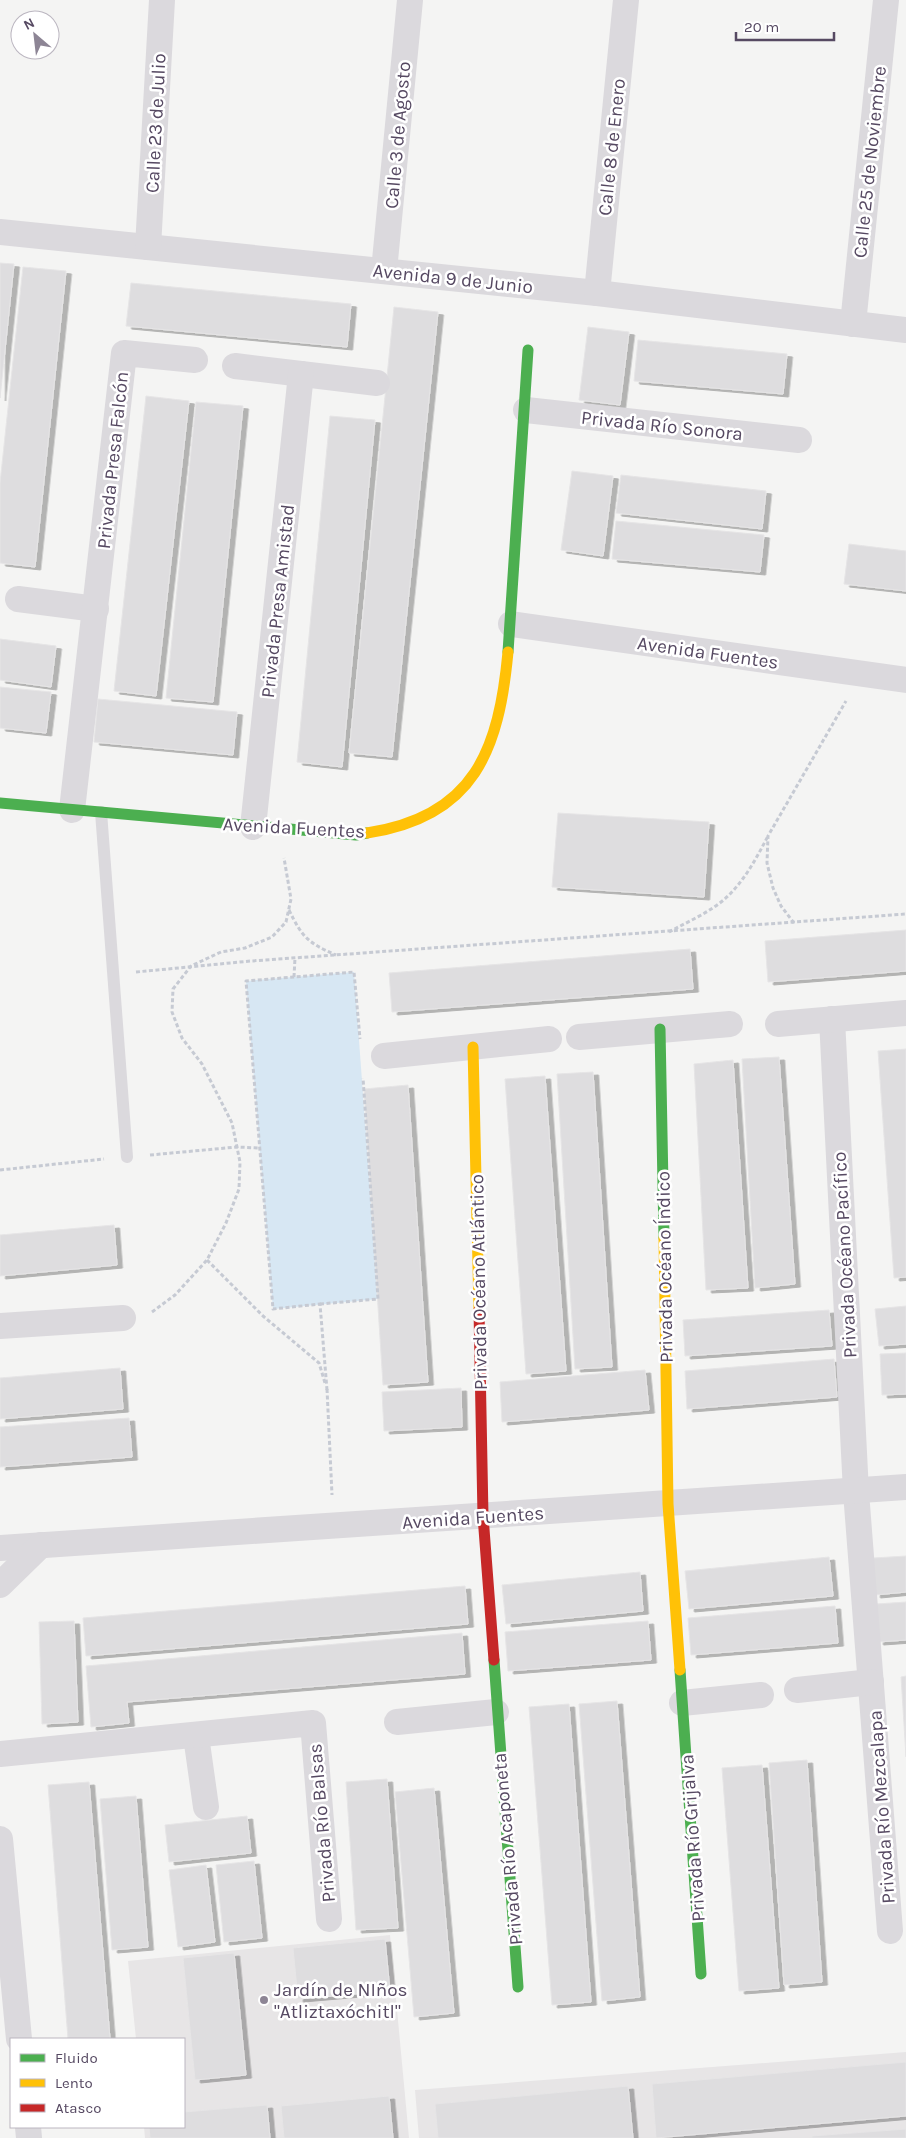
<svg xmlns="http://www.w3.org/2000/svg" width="906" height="2138" font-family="Karla,sans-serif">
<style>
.education{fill:#e7e5e6}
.green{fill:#d7e7f3}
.building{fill:#dedddf;stroke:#e6e5e6;filter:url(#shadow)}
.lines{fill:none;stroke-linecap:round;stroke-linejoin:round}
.path{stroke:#c6cad3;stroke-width:3;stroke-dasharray:4 2.5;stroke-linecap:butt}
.lane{stroke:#dbd9dd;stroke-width:12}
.street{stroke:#dbd9dd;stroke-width:26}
.fast{stroke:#4caf50;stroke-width:11}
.slow{stroke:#ffc107;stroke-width:11}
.jam{stroke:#c62828;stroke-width:11}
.poi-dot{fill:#8d8595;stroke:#fff;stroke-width:2}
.labels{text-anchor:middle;stroke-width:5;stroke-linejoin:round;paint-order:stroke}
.street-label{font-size:19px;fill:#564962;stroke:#fff}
.poi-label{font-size:19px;fill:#564962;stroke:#fff;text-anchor:start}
</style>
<defs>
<filter id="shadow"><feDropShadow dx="5.5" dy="3" stdDeviation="0" flood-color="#0004"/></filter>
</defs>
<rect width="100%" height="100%" fill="#f4f4f3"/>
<!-- education -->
<g class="education">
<path d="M390,1935L409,2138H145L144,2127H184V2039H136L128,1961Z"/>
<path d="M906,2052V2138H419L415,2090Z"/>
</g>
<!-- green -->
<path class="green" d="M354,972L378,1299L273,1309L246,981Z"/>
<!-- building -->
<g class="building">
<path d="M0,263L14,264L0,398Z"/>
<path d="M23,267L66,271L35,567L0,563V483Z"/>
<path d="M131,283L351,304L347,347L126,326Z"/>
<path d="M394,307L438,312L392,757L349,753Z"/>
<path d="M588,327L629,332L620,405L579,400Z"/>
<path d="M638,340L787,354L783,394L634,381Z"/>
<path d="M146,396L189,401L156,696L114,691Z"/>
<path d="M196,402L243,406L213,702L166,698Z"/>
<path d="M330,416L375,420L342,767L297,762Z"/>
<path d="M572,471L613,476L603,556L561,550Z"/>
<path d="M621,475L766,491L762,529L616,513Z"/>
<path d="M616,521L764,535L760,572L612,559Z"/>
<path d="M849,544L906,551V591L844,584Z"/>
<path d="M0,639L56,646L51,687L0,680Z"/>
<path d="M0,687L51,692L46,733L0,728Z"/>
<path d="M98,699L237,712L233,755L94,742Z"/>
<path d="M558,813L709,822L704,897L552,887Z"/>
<path d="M906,930V971L768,982L765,941Z"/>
<path d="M690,949L693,989L392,1012L389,973Z"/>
<path d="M906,1049V1277L894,1278L878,1051Z"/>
<path d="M779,1057L795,1284L755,1288L742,1059Z"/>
<path d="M733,1060L748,1288L706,1290L694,1064Z"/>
<path d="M593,1072L612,1367L575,1369L557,1074Z"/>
<path d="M545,1076L566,1371L526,1374L505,1079Z"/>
<path d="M408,1085L428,1382L383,1385L364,1089Z"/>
<path d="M114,1225L117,1265L0,1276V1235Z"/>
<path d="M906,1306V1344L879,1346L875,1309Z"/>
<path d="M829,1310L832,1346L685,1356L683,1320Z"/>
<path d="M906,1353V1394L882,1395L880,1354Z"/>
<path d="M834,1359L837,1397L687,1409L685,1371Z"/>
<path d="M120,1368L123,1409L0,1419V1378Z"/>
<path d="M645,1370L649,1410L502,1422L500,1382Z"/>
<path d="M461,1388L462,1427L384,1431L382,1392Z"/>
<path d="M129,1418L132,1457L0,1467V1427Z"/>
<path d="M906,1556V1592L875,1595L873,1558Z"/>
<path d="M829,1557L833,1596L689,1609L685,1571Z"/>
<path d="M640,1572L643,1611L506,1624L502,1585Z"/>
<path d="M465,1586L468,1624L86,1656L83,1618Z"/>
<path d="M906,1602V1640L878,1642L876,1604Z"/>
<path d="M835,1606L838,1643L691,1655L688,1618Z"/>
<path d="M74,1621L78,1722L42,1724L39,1622Z"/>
<path d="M648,1621L651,1660L508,1671L505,1632Z"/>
<path d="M462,1633L465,1674L127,1702L129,1723L91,1727L86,1666Z"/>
<path d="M906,1676V1757L901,1677Z"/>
<path d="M617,1701L640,1997L602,2001L579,1704Z"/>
<path d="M569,1704L591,2002L552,2005L529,1707Z"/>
<path d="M807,1760L822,1982L784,1985L769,1763Z"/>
<path d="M762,1765L779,1988L739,1991L722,1768Z"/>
<path d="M387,1779L398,1928L356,1930L346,1782Z"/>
<path d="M89,1782L110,2039H68L48,1785Z"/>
<path d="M434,1788L454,2013L414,2017L395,1792Z"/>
<path d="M136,1796L148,1947L112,1950L100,1799Z"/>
<path d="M247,1816L251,1853L169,1862L165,1825Z"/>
<path d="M254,1861L262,1938L224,1942L216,1865Z"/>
<path d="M206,1865L215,1942L178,1947L169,1870Z"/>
<path d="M385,1939L390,1991L298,1999L293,1948Z"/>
<path d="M234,1953L246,2075L195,2080L183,1958Z"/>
<path d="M906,2062V2116L656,2138L652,2084Z"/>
<path d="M628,2086L633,2138H438L435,2104Z"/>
<path d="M389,2096L393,2138H284L281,2106Z"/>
<path d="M267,2105L270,2138H150L149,2127H184V2112Z"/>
<path d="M906,2129V2138H812V2136Z"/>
</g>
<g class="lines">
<!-- path -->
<g class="path">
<path d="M289,910C302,937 308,943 336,955"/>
<path d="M794,923L781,906L773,888L767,863L768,836L846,701"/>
<path d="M669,932C689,921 713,911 729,895C746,878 757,857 768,836"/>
<path d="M136,972L251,961L906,914"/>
<path d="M294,977L295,958"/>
<path d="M150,1155L237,1147L259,1148"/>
<path d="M0,1170L104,1159"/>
<path d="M207,1260L263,1316L319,1363L325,1383"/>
<path d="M320,1304L378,1299L363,1078"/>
<path d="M152,1312L175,1295L207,1260L226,1223L239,1189L240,1162L232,1123L202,1064L182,1038L172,1012L173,989L191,966L221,952L245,948L272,937L286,922L291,899L284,858"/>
<path d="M327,1389L332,1495"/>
<path d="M327,1390L320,1304L273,1309L246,981L354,972L360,1039"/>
</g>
<!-- lane -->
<path class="lane" d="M101,812L127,1157"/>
<!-- street -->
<g class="street">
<path d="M0,232L597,293L906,330"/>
<path d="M148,247L162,0"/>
<path d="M384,271L410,0"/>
<path d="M597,293L626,0"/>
<path d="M853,324L886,0"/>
<path d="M235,366L377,383"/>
<path d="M526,410L799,440"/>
<path d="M18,599L96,609"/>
<path d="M511,624L906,680"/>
<path d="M72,810L124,353L195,360"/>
<path d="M253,827L301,374"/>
<path d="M832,1019L856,1492L890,1931"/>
<path d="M778,1024L906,1013"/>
<path d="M579,1037L730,1024"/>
<path d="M384,1056L549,1039"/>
<path d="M0,1326L123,1318"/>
<path d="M0,1548L906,1487"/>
<path d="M0,1585L41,1545"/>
<path d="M797,1690L871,1682"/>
<path d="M682,1703L761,1695"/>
<path d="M397,1722L496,1712"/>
<path d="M196,1736L206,1807"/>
<path d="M0,1754L313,1723L329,1919"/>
<path d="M0,1839L19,2039"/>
<path d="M28,2127L29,2138"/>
</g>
<!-- fast -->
<g class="fast">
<path d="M508,652L528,350"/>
<path d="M0,803L356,835L367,833"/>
<path d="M660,1029L664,1238"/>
<path d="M494,1660L518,1987"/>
<path d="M680,1670L701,1974"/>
</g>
<!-- slow -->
<g class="slow">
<path d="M367,833C475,817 499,749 508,652"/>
<path d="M473,1047L479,1310"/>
<path d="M664,1238L668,1504L680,1670"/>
</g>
<!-- jam -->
<path class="jam" d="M479,1310L483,1516L494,1660"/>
</g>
<!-- markers -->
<circle class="poi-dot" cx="264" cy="2000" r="5"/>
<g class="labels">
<!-- street labels -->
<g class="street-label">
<text transform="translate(155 123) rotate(-87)" y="7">Calle 23 de Julio</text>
<text transform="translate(397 135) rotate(-85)" y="7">Calle 3 de Agosto</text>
<text transform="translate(611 147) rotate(-84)" y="7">Calle 8 de Enero</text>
<text transform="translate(869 162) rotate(-84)" y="7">Calle 25 de Noviembre</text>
<text transform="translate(453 278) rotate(6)" y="7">Avenida 9 de Junio</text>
<text transform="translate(662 425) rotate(6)" y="7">Privada Río Sonora</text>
<text transform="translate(112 460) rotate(-84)" y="7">Privada Presa Falcón</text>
<text transform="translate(277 601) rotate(-84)" y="7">Privada Presa Amistad</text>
<text transform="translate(708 652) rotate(8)" y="7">Avenida Fuentes</text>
<text transform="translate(294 827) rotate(3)" y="7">Avenida Fuentes</text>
<text transform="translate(844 1255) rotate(-93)" y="7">Privada Océano Pacífico</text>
<text transform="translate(664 1267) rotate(-91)" y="7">Privada Océano Índico</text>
<text transform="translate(478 1282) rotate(-91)" y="7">Privada Océano Atlántico</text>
<text transform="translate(473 1517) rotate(-4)" y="7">Avenida Fuentes</text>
<text transform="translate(881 1807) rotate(-94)" y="7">Privada Río Mezcalapa</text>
<text transform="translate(321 1823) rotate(-95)" y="7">Privada Río Balsas</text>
<text transform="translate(692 1838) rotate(-94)" y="7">Privada Río Grijalva</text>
<text transform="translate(507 1849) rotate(-95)" y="7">Privada Río Acaponeta</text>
</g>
<!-- poi labels -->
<g class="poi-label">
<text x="274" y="1996">Jardín de NIños<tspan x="274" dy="22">"Atliztaxóchitl"</tspan></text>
</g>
</g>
<!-- legend -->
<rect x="10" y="2038" width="175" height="90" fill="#ffffff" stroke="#bbb6c0"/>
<rect x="20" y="2054" width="25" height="8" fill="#4caf50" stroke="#bbb6c0"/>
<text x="55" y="2063" font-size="15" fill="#564962">Fluido</text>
<rect x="20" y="2079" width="25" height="8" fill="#ffc107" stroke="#bbb6c0"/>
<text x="55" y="2088" font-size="15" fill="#564962">Lento</text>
<rect x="20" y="2104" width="25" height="8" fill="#c62828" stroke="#bbb6c0"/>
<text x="55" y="2113" font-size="15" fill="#564962">Atasco</text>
<!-- north arrow -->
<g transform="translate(35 35) rotate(332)"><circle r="24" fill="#ffffff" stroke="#bbb6c0"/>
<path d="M0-4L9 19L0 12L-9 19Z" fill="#8d8595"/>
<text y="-8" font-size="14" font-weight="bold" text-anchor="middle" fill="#564962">N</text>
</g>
<!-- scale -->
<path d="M736 32v8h98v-8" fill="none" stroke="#564962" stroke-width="2.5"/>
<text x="744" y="32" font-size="15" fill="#564962" stroke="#ffffff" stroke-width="4" paint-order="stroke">20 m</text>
</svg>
